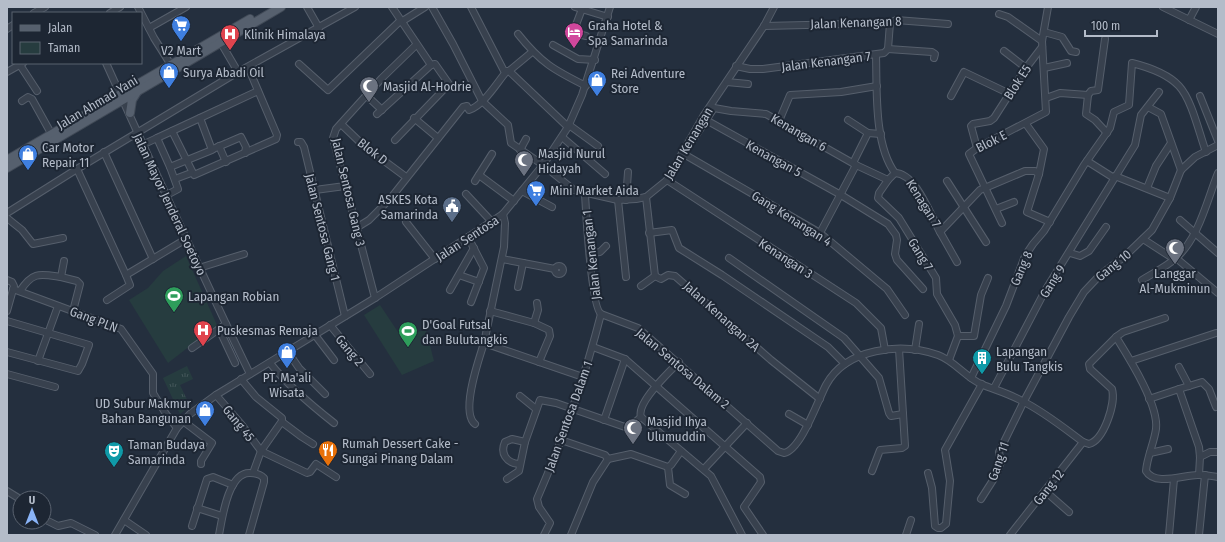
<svg xmlns="http://www.w3.org/2000/svg" width="1225" height="542" font-family="'Fira Sans Condensed',sans-serif">
<style>
.grass{fill:url(#grass-tufts)}
.park{fill:#263c3f}
.lines{fill:none;stroke-linecap:round;stroke-linejoin:round}
.minor-casing{stroke:#565f6c;stroke-width:8}
.major-casing{stroke:#414a57;stroke-width:10}
.minor{stroke:#38414e;stroke-width:6}
.major{stroke:#56606e;stroke-width:8}
.labels{text-anchor:middle;stroke-width:4;stroke-linejoin:round;paint-order:stroke}
.street-label{font-size:13px;fill:#b4bcc9;stroke:#1d2633}
.poi-label{font-size:13px;fill:#b4bcc9;stroke:#1d2633;text-anchor:start}
</style>
<defs>
<pattern id="grass-tufts" width="24" height="20" patternUnits="userSpaceOnUse"><rect width="24" height="20" fill="#263c3f"/><path d="M3 7l-1-3M5 7V3M7 7l1-3M15 17l-1-3M17 17v-4M19 17l1-3" fill="none" stroke="#435659"/></pattern>
</defs>
<rect width="100%" height="100%" fill="#242f3e"/>
<!-- grass -->
<path class="grass" d="M187,366L193,379L180,385L190,406L180,414L163,378Z"/>
<!-- park -->
<g class="park">
<path d="M186,256L217,325L168,363L129,300L148,288L163,271Z"/>
<path d="M380,305L400,335L426,330L434,361L402,375L364,315Z"/>
</g>
<g class="lines">
<!-- minor casing -->
<g class="minor-casing">
<g id="minor">
<path d="M138,7L154,38L171,65"/>
<path d="M307,7L319,28"/>
<path d="M392,7L431,65L435,64L449,84L395,140"/>
<path d="M432,7L453,44L482,101L508,125L511,143L543,165L574,190L618,200L636,199L646,197L667,180L704,115L764,26L774,7"/>
<path d="M471,7L504,71H509"/>
<path d="M575,7L608,17"/>
<path d="M1163,7L1218,34"/>
<path d="M582,9L574,30L578,34L586,36"/>
<path d="M34,13L45,7"/>
<path d="M110,13L120,7"/>
<path d="M999,14L1008,17L1042,41"/>
<path d="M1189,20L1196,7"/>
<path d="M401,22L425,7"/>
<path d="M764,26L890,23L896,20L948,24"/>
<path d="M149,28L186,7"/>
<path d="M7,29L13,25"/>
<path d="M1044,32L1062,37L1071,51L1076,52"/>
<path d="M518,34C541,63 554,70 586,86"/>
<path d="M221,43L238,72"/>
<path d="M553,45L578,59L595,60"/>
<path d="M888,49L932,52L935,54L934,58"/>
<path d="M1004,51L1026,68"/>
<path d="M876,55C877,90 874,145 895,173"/>
<path d="M106,63C153,167 200,271 250,374"/>
<path d="M299,64L328,90L400,21"/>
<path d="M20,65L37,91"/>
<path d="M736,66L750,69H763L884,53L888,49L890,23"/>
<path d="M1044,68L1067,63"/>
<path d="M509,71L568,127"/>
<path d="M509,71L532,52"/>
<path d="M7,72L23,63"/>
<path d="M727,82L748,84"/>
<path d="M366,95L382,110"/>
<path d="M1088,95L1086,114L1095,120L1107,133"/>
<path d="M951,96L964,72L1010,94"/>
<path d="M1200,96L1218,141"/>
<path d="M1046,98L1060,93L1088,95L1091,91L1098,90L1105,39"/>
<path d="M22,101L28,97L32,99L52,135"/>
<path d="M1148,107L1161,114L1181,170"/>
<path d="M377,114L431,65"/>
<path d="M414,118L438,138"/>
<path d="M706,120L841,195L888,224L896,235L897,240L895,254L897,260L923,289"/>
<path d="M848,120L868,133"/>
<path d="M779,121L790,95L841,92L877,86"/>
<path d="M341,124L364,146L406,177"/>
<path d="M1026,124L1044,149L1039,174L1027,212L1050,222"/>
<path d="M569,125L598,146"/>
<path d="M172,131L194,175L276,139L277,135L248,67"/>
<path d="M562,137L605,174"/>
<path d="M157,138L200,118"/>
<path d="M693,140L714,108L731,111L766,114L856,165L888,180L895,173"/>
<path d="M298,142H301L304,147L345,316"/>
<path d="M142,145L157,138L170,167L212,150L200,118L258,91"/>
<path d="M219,146L226,162"/>
<path d="M977,148L971,126L973,124L990,121L994,118L1026,68L1042,47"/>
<path d="M213,149L241,137L246,147L245,153"/>
<path d="M520,150L526,139"/>
<path d="M104,152L153,259"/>
<path d="M682,153L820,233L887,289L905,315"/>
<path d="M1087,161L1114,178"/>
<path d="M853,163L868,133L881,134"/>
<path d="M77,169L126,275"/>
<path d="M895,173C916,173 931,216 940,232L980,190L1025,171H1035L1039,174"/>
<path d="M479,175L514,201"/>
<path d="M1115,176L1170,198"/>
<path d="M175,179L191,173"/>
<path d="M667,180L856,303L881,328L885,350"/>
<path d="M888,180L879,193L878,198L899,218L936,278L937,294L955,325L958,336"/>
<path d="M475,181L492,154"/>
<path d="M947,181L986,242"/>
<path d="M1147,188L1156,166L1171,143"/>
<path d="M315,190L345,186"/>
<path d="M522,191L552,207"/>
<path d="M466,194L492,222"/>
<path d="M585,194C586,211 591,307 601,314"/>
<path d="M165,196L178,189L170,167"/>
<path d="M646,197L655,276L661,279L668,275L675,276L771,360L820,399"/>
<path d="M618,200L626,277"/>
<path d="M626,200L628,172"/>
<path d="M996,209L1014,202"/>
<path d="M7,213L77,169L238,72L355,7"/>
<path d="M503,214L505,223L504,247L484,343L583,377"/>
<path d="M7,218L22,230L33,244L63,238"/>
<path d="M1180,220L1218,253"/>
<path d="M406,222L435,259"/>
<path d="M1002,223L969,154L977,148L1046,112L1042,41L1048,7"/>
<path d="M356,228L369,220L390,199L463,107L467,106L469,110C484,105 496,84 506,72"/>
<path d="M940,232L957,262"/>
<path d="M649,233L672,230L679,248L722,275L828,347L845,364"/>
<path d="M820,233L856,165"/>
<path d="M468,237L484,268L471,302"/>
<path d="M1143,239L1174,259"/>
<path d="M590,253L600,252L606,246"/>
<path d="M1070,253L1080,256L1089,251L1106,227"/>
<path d="M729,258L844,338L879,378L889,413L891,416L903,414"/>
<path d="M1176,258L1218,293"/>
<path d="M502,259L555,269"/>
<path d="M64,261L61,277L77,281L80,284L73,311"/>
<circle cx="559" cy="270" r="4"/>
<path d="M199,268L244,254"/>
<path d="M459,275L479,282"/>
<path d="M7,280L12,282L14,286L7,311"/>
<path d="M1142,280C1153,273 1166,267 1176,258C1199,238 1207,200 1218,173"/>
<path d="M641,286L655,276"/>
<path d="M518,287L523,263"/>
<path d="M13,289L121,329L153,374V393L166,414L177,428"/>
<path d="M450,290L474,248"/>
<path d="M20,291C33,271 40,274 61,277"/>
<path d="M375,298L333,138L336,129L382,78L416,45"/>
<path d="M107,300L130,285L126,275L186,239"/>
<path d="M490,311L534,323L549,330L550,336L539,362"/>
<path d="M1165,318L1123,332L1116,337C1129,358 1159,405 1156,429C1154,443 1147,457 1146,471C1155,487 1186,474 1199,475C1205,475 1212,476 1218,477"/>
<path d="M7,321L89,345L82,364L78,371L7,352"/>
<path d="M534,323L538,310L537,303"/>
<path d="M330,325L370,374"/>
<path d="M219,329L235,363"/>
<path d="M315,335L334,360"/>
<path d="M958,336H974L981,295L988,278"/>
<path d="M593,347L625,359L760,477L761,482L744,507L763,535"/>
<path d="M192,348L226,324"/>
<path d="M915,350L919,324"/>
<path d="M288,352L299,368L325,394"/>
<path d="M949,360L958,336"/>
<path d="M38,361L58,306"/>
<path d="M1131,361L1216,333"/>
<path d="M679,362C669,372 636,403 641,417L711,476L742,535"/>
<path d="M270,363C288,386 311,405 334,423"/>
<path d="M1179,367L1189,386"/>
<path d="M7,374L55,387"/>
<path d="M971,378L1006,306L1025,256L1033,244L1044,231L1084,165L1110,128L1114,112L1129,105L1132,63C1148,67 1167,73 1179,86C1192,100 1199,133 1206,152"/>
<path d="M241,379L256,397L282,418V422L302,437L313,444"/>
<path d="M994,388L1046,289L1135,145L1141,115L1159,92"/>
<path d="M1179,389L1202,382L1209,389L1216,407"/>
<path d="M216,395L242,425L261,451L307,473L310,472L316,464L336,477"/>
<path d="M520,396L536,409"/>
<path d="M1149,399L1179,389L1199,447L1200,457L1199,475"/>
<path d="M789,414L808,425"/>
<path d="M604,420L625,359"/>
<path d="M183,421L212,443L201,461V464"/>
<path d="M475,424C460,412 479,359 484,343"/>
<path d="M561,440L605,455L608,459L593,482L571,535"/>
<path d="M1083,442L1089,444C1104,440 1116,403 1112,389L1090,369L1089,364L1116,337"/>
<path d="M1150,453L1168,449"/>
<path d="M1200,457L1210,452H1218"/>
<path d="M608,459L631,454L668,467L671,465L681,451"/>
<path d="M519,464C506,463 500,453 505,442L512,439L525,442"/>
<path d="M668,467L670,485L685,494"/>
<path d="M704,469L747,423"/>
<path d="M872,471L880,450L902,448L905,446L899,349"/>
<path d="M253,473L261,451L282,421"/>
<path d="M928,473L932,488L935,526L938,528H941L946,524L950,481L945,450L982,384"/>
<path d="M507,479L519,471L525,442L540,400L556,403L625,427L631,426L641,417"/>
<path d="M7,491L20,499"/>
<path d="M1045,491L1069,512"/>
<path d="M981,499L995,477L1001,462L999,452L1024,401L1069,317L1084,292L1100,275L1125,256L1152,230L1170,198L1181,170L1195,157L1218,145"/>
<path d="M197,508L222,516"/>
<path d="M44,519L58,526L71,523L95,535"/>
<path d="M124,520L146,535"/>
<path d="M192,526L207,479L213,477L233,485"/>
<path d="M115,535L177,428L190,414L216,395L375,298L503,214L543,165L568,127L582,95L610,7"/>
<path d="M219,535C222,519 228,472 250,473C256,473 260,474 264,478V482L249,535"/>
<path d="M544,535L550,523L539,507L537,499C563,439 585,377 601,314L638,328L778,451L784,453C801,450 818,400 826,385C846,348 901,342 938,355C955,361 966,378 983,385C996,390 1010,394 1022,401C1043,411 1064,428 1083,442L1010,535"/>
<path d="M906,535L911,520"/>
<path d="M1169,535L1174,479"/>
<path d="M1199,535L1205,475"/>
</g>
</g>
<!-- major casing -->
<g class="major-casing">
<g id="major">
<path d="M130,113L132,100L137,92"/>
<path d="M7,160L250,19"/>
<path d="M7,168L281,7"/>
</g>
</g>
<!-- minor -->
<use href="#minor" class="minor"/>
<!-- major -->
<use href="#major" class="major"/>
</g>
<!-- icons -->
<defs>
<g id="supermarket-pin" transform="scale(1)"><path d="M0 17L-7.5 6A9.5 9.5 0 1 1 7.5 6Z" fill="#3f7fe0" stroke="#1d2633"/><path d="M-6-5.5h2.5l.6 2H6L4.5 2H-2.5L-4.4-4H-6ZM-1.5 3.2a1.3 1.3 0 1 0 .1 0ZM3 3.2a1.3 1.3 0 1 0 .1 0Z" fill="#fff"/></g>
<g id="hotel-pin" transform="scale(1)"><path d="M0 17L-7.5 6A9.5 9.5 0 1 1 7.5 6Z" fill="#d1479c" stroke="#1d2633"/><path d="M-6-4.5h1.5V1H6V5H4.5V3h-9V5H-6ZM-4 0a1.8 1.8 0 1 1 3.6 0ZM.5 0V-2.5h3Q6-2.5 6 0Z" fill="#fff"/></g>
<g id="hospital-pin" transform="scale(1)"><path d="M0 17L-7.5 6A9.5 9.5 0 1 1 7.5 6Z" fill="#e0444e" stroke="#1d2633"/><path d="M-5-5h3v3.5h4V-5h3V5h-3V1.5h-4V5h-3Z" fill="#fff"/></g>
<g id="shop-pin" transform="scale(1)"><path d="M0 17L-7.5 6A9.5 9.5 0 1 1 7.5 6Z" fill="#3f7fe0" stroke="#1d2633"/><path d="M-5-2.5h2.3a2.7 3.5 0 0 1 5.4 0H5L5.5 6h-11ZM-1.5-2.5h3a1.5 2.3 0 0 0-3 0Z" fill="#fff"/></g>
<g id="mosque-pin" transform="scale(1)"><path d="M0 17L-7.5 6A9.5 9.5 0 1 1 7.5 6Z" fill="#6b7280" stroke="#1d2633"/><path d="M3.5-4.9A6 6 0 1 0 3.5 4.9A5 5 0 1 1 3.5-4.9Z" fill="#fff"/></g>
<g id="civic-pin" transform="scale(1)"><path d="M0 17L-7.5 6A9.5 9.5 0 1 1 7.5 6Z" fill="#5c6f8a" stroke="#1d2633"/><path d="M-.6-6.5H3V-4.5H.6V-3L4-1V1h2V6H-6V1h2V-1L-.6-3ZM-1.2 2.5V6h2.4V2.5Z" fill="#fff"/></g>
<g id="stadium-pin" transform="scale(1)"><path d="M0 17L-7.5 6A9.5 9.5 0 1 1 7.5 6Z" fill="#2e9e5b" stroke="#1d2633"/><path d="M0-5a6.5 5 0 1 0 0 10a6.5 5 0 1 0 0-10ZM-3.5-1.8h7v3.6h-7Z" fill="#fff"/></g>
<g id="building-pin" transform="scale(1)"><path d="M0 17L-7.5 6A9.5 9.5 0 1 1 7.5 6Z" fill="#0f9aa8" stroke="#1d2633"/><path d="M-4-6H4V6H1V3H-1V6H-4ZM-2.5-4.3h1.7v1.8h-1.7ZM.8-4.3h1.7v1.8H.8ZM-2.5-1h1.7V.8h-1.7ZM.8-1h1.7V.8H.8Z" fill="#fff"/></g>
<g id="restaurant-pin" transform="scale(1)"><path d="M0 17L-7.5 6A9.5 9.5 0 1 1 7.5 6Z" fill="#e8710a" stroke="#1d2633"/><path d="M-5-6h1v4h1v-4h1v4h1v-4h1v5L-1.5 .5V6h-2V.5L-5-1ZM5-6V6H3V1.5H1.5Q1.5-4 5-6Z" fill="#fff"/></g>
<g id="theatre-pin" transform="scale(1)"><path d="M0 17L-7.5 6A9.5 9.5 0 1 1 7.5 6Z" fill="#0f9aa8" stroke="#1d2633"/><path d="M-5-5.5Q0-4 5-5.5V0Q5 5 0 6Q-5 5-5 0ZM-3.3-2.5H-1v1.5H-3.3ZM1-2.5H3.3v1.5H1ZM-2.8 1Q0 5.5 2.8 1Z" fill="#fff"/></g>
</defs>
<g fill-rule="evenodd">
<use href="#supermarket-pin" x="181" y="25"/>
<use href="#hotel-pin" x="574" y="32"/>
<use href="#hospital-pin" x="230" y="34"/>
<use href="#shop-pin" x="169" y="72"/>
<use href="#shop-pin" x="597" y="80"/>
<use href="#mosque-pin" x="369" y="86"/>
<use href="#shop-pin" x="28" y="154"/>
<use href="#mosque-pin" x="524" y="160"/>
<use href="#supermarket-pin" x="536" y="190"/>
<use href="#civic-pin" x="452" y="206"/>
<use href="#mosque-pin" x="1175" y="248"/>
<use href="#stadium-pin" x="174" y="296"/>
<use href="#hospital-pin" x="203" y="330"/>
<use href="#stadium-pin" x="408" y="331"/>
<use href="#shop-pin" x="287" y="352"/>
<use href="#building-pin" x="982" y="358"/>
<use href="#shop-pin" x="205" y="410"/>
<use href="#mosque-pin" x="633" y="428"/>
<use href="#restaurant-pin" x="328" y="450"/>
<use href="#theatre-pin" x="114" y="451"/>
</g>
<g class="labels">
<!-- street labels -->
<g class="street-label">
<text transform="translate(856 22) rotate(-2)" y="5">Jalan Kenangan 8</text>
<text transform="translate(826 61) rotate(-7)" y="5">Jalan Kenangan 7</text>
<text transform="translate(1017 82) rotate(-57)" y="5">Blok E5</text>
<text transform="translate(97 102) rotate(-31)" y="5">Jalan Ahmad Yani</text>
<text transform="translate(799 132) rotate(30)" y="5">Kenangan 6</text>
<text transform="translate(991 141) rotate(-27)" y="5">Blok E</text>
<text transform="translate(688 143) rotate(-59)" y="5">Jalan Kenangan</text>
<text transform="translate(373 151) rotate(38)" y="5">Blok D</text>
<text transform="translate(774 158) rotate(29)" y="5">Kenangan 5</text>
<text transform="translate(349 192) rotate(77)" y="5">Jalan Sentosa Gang 3</text>
<text transform="translate(924 203) rotate(58)" y="5">Kenagan 7</text>
<text transform="translate(170 204) rotate(65)" y="5">Jalan Mayor Jenderal Soetoyo</text>
<text transform="translate(792 218) rotate(32)" y="5">Gang Kenangan 4</text>
<text transform="translate(323 227) rotate(76)" y="5">Jalan Sentosa Gang 1</text>
<text transform="translate(467 238) rotate(-33)" y="5">Jalan Sentosa</text>
<text transform="translate(921 254) rotate(58)" y="5">Gang 7</text>
<text transform="translate(591 255) rotate(-96)" y="5">Jalan Kenangan 1</text>
<text transform="translate(786 258) rotate(33)" y="5">Kenangan 3</text>
<text transform="translate(1113 265) rotate(-39)" y="5">Gang 10</text>
<text transform="translate(1021 268) rotate(-66)" y="5">Gang 8</text>
<text transform="translate(1052 281) rotate(-58)" y="5">Gang 9</text>
<text transform="translate(722 316) rotate(42)" y="5">Jalan Kenangan 2A</text>
<text transform="translate(94 319) rotate(21)" y="5">Gang PLN</text>
<text transform="translate(350 350) rotate(50)" y="5">Gang 2</text>
<text transform="translate(683 368) rotate(40)" y="5">Jalan Sentosa Dalam 2</text>
<text transform="translate(568 416) rotate(-70)" y="5">Jalan Sentosa Dalam 1</text>
<text transform="translate(239 423) rotate(51)" y="5">Gang 45</text>
<text transform="translate(998 461) rotate(-71)" y="5">Gang 11</text>
<text transform="translate(1048 487) rotate(-52)" y="5">Gang 12</text>
</g>
<!-- poi labels -->
<g class="poi-label">
<text x="588" y="30">Graha Hotel &amp;<tspan x="588" dy="15">Spa Samarinda</tspan></text>
<text x="244" y="39">Klinik Himalaya</text>
<text x="181" y="55" text-anchor="middle">V2 Mart</text>
<text x="183" y="77">Surya Abadi Oil</text>
<text x="611" y="78">Rei Adventure<tspan x="611" dy="15">Store</tspan></text>
<text x="383" y="91">Masjid Al-Hodrie</text>
<text x="42" y="152">Car Motor<tspan x="42" dy="15">Repair 11</tspan></text>
<text x="538" y="158">Masjid Nurul<tspan x="538" dy="15">Hidayah</tspan></text>
<text x="550" y="195">Mini Market Aida</text>
<text x="438" y="204" text-anchor="end">ASKES Kota<tspan x="438" dy="15">Samarinda</tspan></text>
<text x="1175" y="278" text-anchor="middle">Langgar<tspan x="1175" dy="15">Al-Mukminun</tspan></text>
<text x="188" y="301">Lapangan Robian</text>
<text x="422" y="329">D'Goal Futsal<tspan x="422" dy="15">dan Bulutangkis</tspan></text>
<text x="217" y="335">Puskesmas Remaja</text>
<text x="996" y="356">Lapangan<tspan x="996" dy="15">Bulu Tangkis</tspan></text>
<text x="287" y="382" text-anchor="middle">PT. Ma'ali<tspan x="287" dy="15">Wisata</tspan></text>
<text x="191" y="408" text-anchor="end">UD Subur Makmur<tspan x="191" dy="15">Bahan Bangunan</tspan></text>
<text x="647" y="426">Masjid Ihya<tspan x="647" dy="15">Ulumuddin</tspan></text>
<text x="342" y="448">Rumah Dessert Cake -<tspan x="342" dy="15">Sungai Pinang Dalam</tspan></text>
<text x="128" y="449">Taman Budaya<tspan x="128" dy="15">Samarinda</tspan></text>
</g>
</g>
<!-- border -->
<rect width="1225" height="542" fill="none" stroke="#b4bcc9" stroke-width="16"/>
<!-- legend -->
<rect x="12" y="12" width="130" height="52" fill="#1d2633" stroke="#59626f"/>
<rect x="20" y="25" width="20" height="6" fill="#56606e" stroke="#59626f"/>
<text x="48" y="32" font-size="12" fill="#b4bcc9">Jalan</text>
<rect x="20" y="42" width="20" height="12" fill="#263c3f" stroke="#59626f"/>
<text x="48" y="52" font-size="12" fill="#b4bcc9">Taman</text>
<!-- north arrow -->
<g transform="translate(32 510)"><circle r="19" fill="#1d2633" stroke="#59626f"/>
<path d="M0-3L7 15L0 10L-7 15Z" fill="#8ab4f8"/>
<text y="-6" font-size="11" font-weight="bold" text-anchor="middle" fill="#b4bcc9">U</text>
</g>
<!-- scale -->
<path d="M1085 30v6h72v-6" fill="none" stroke="#b4bcc9" stroke-width="2"/>
<text x="1091" y="30" font-size="12" fill="#b4bcc9" stroke="#1d2633" stroke-width="3" paint-order="stroke">100 m</text>
</svg>
